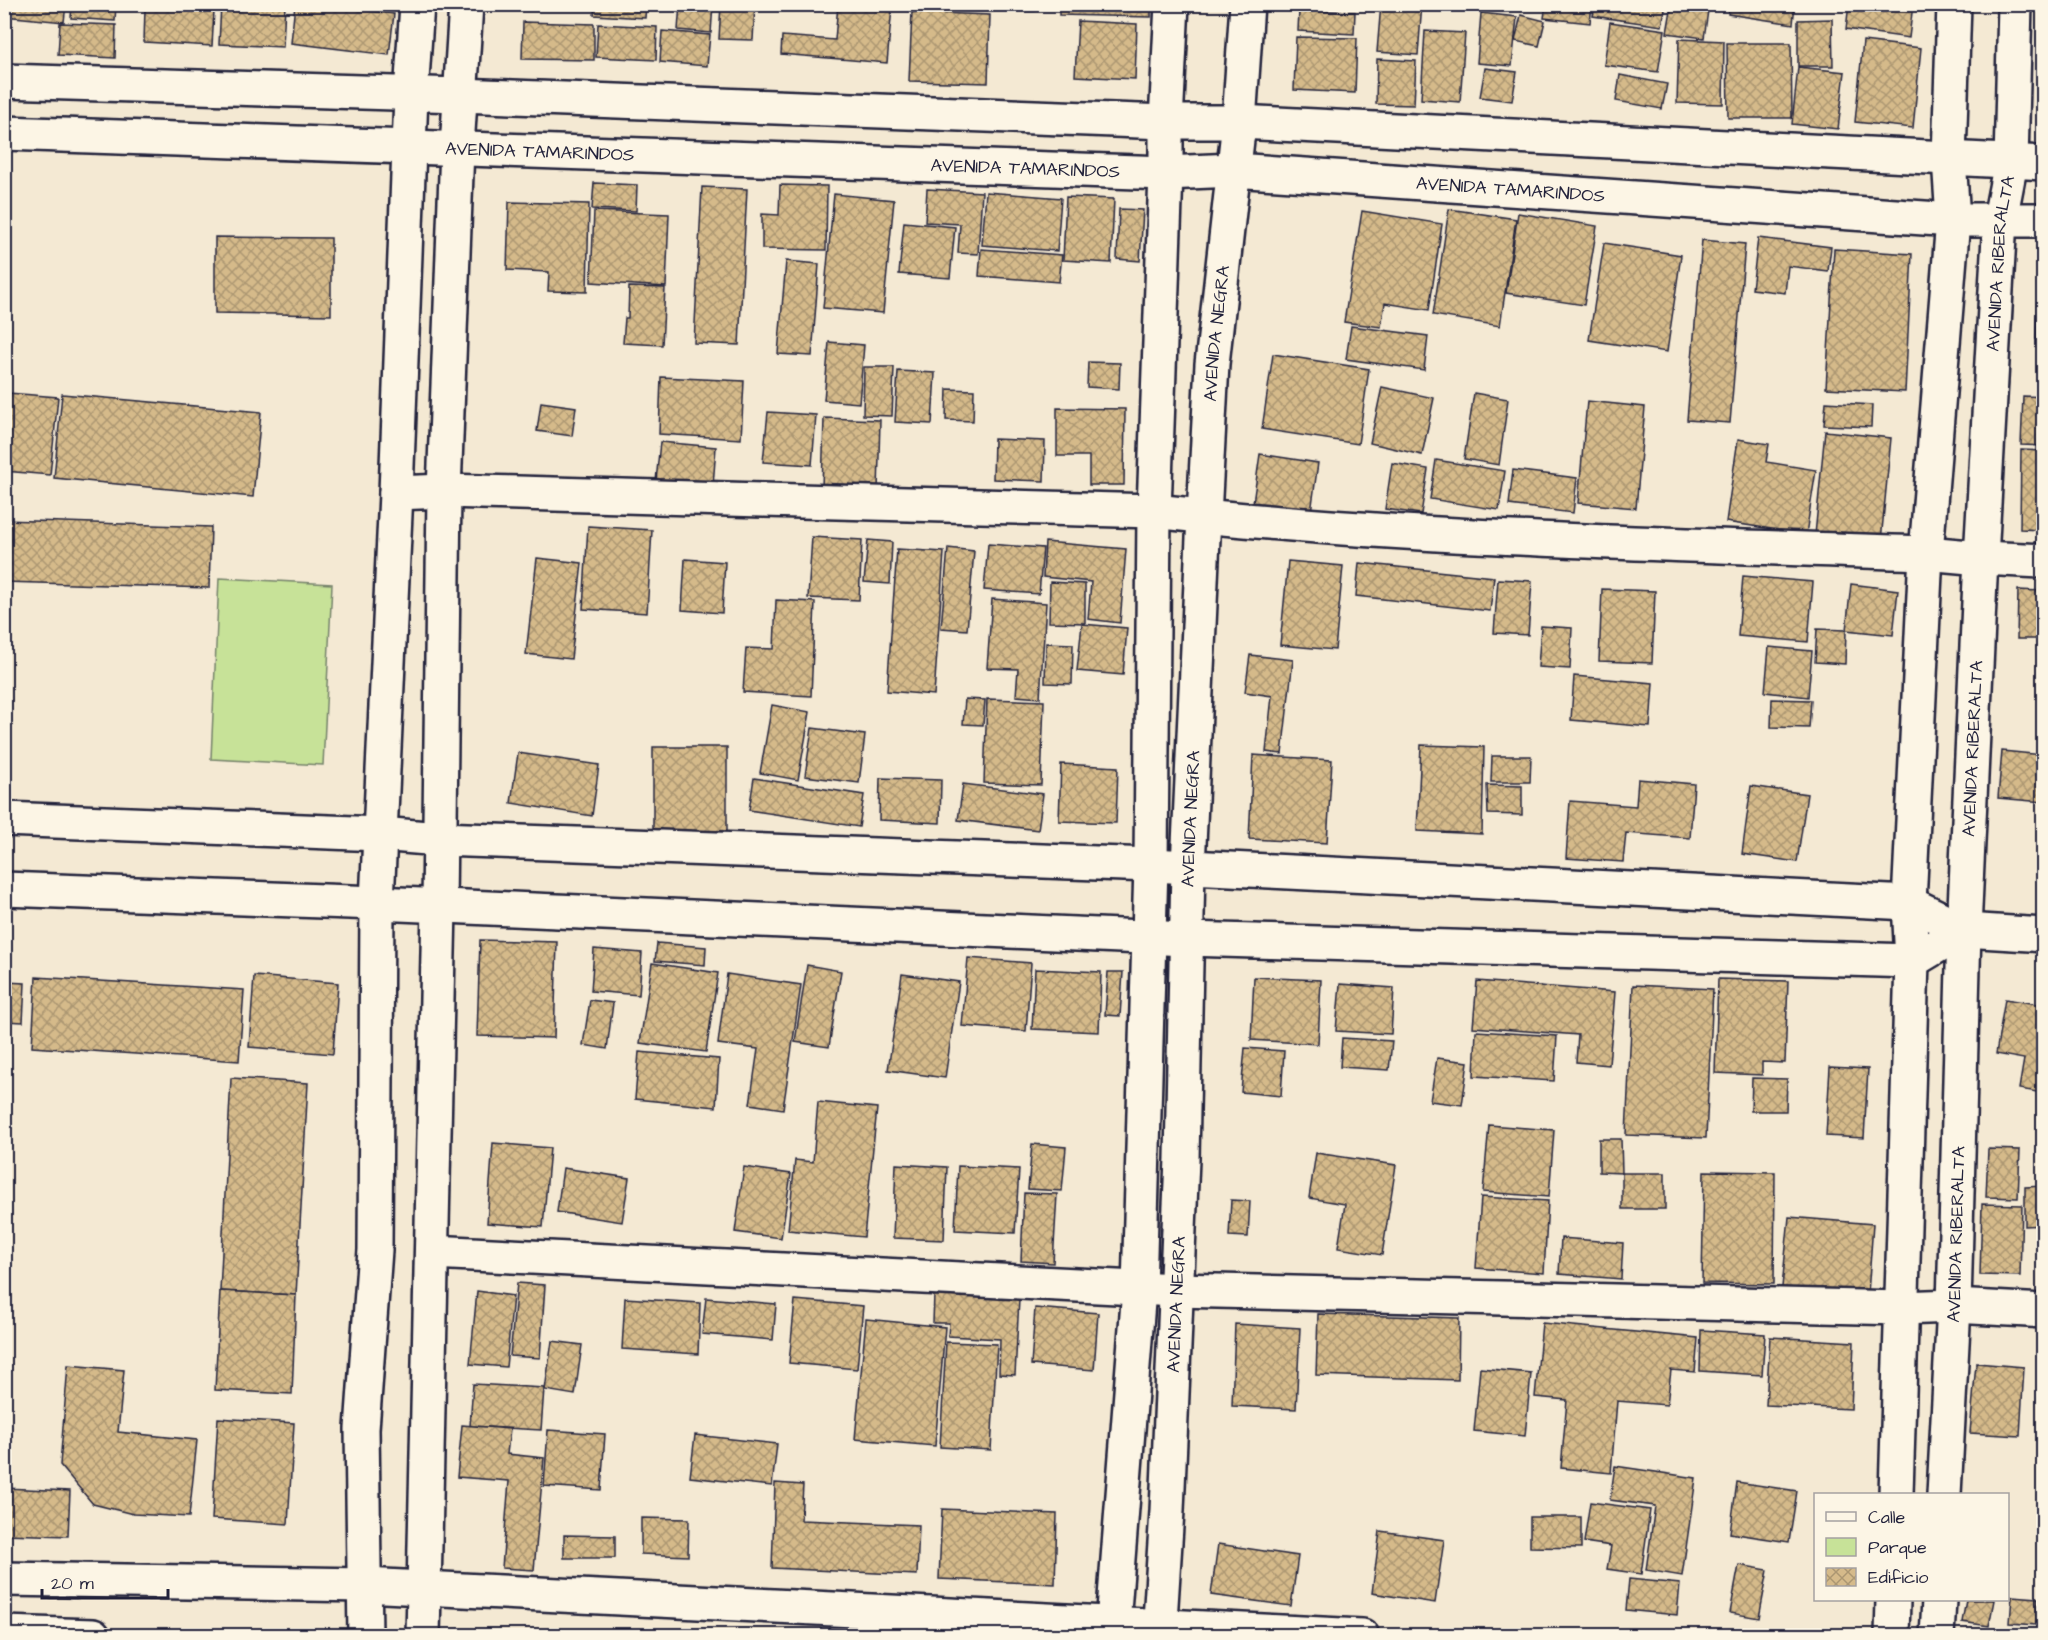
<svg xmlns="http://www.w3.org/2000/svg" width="2048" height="1640" font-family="'Architects Daughter',sans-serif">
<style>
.green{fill:#c7e298;stroke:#74826a;stroke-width:1.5}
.building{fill:url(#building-cross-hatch);stroke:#22223b;stroke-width:1.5}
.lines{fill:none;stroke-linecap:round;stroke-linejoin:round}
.street-casing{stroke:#22223b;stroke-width:38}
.secondary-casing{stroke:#22223b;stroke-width:38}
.street{stroke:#fcf5e5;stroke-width:33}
.secondary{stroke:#fcf5e5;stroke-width:33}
.labels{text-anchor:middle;stroke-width:4.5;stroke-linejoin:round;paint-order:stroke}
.street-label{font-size:18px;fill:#22223b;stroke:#fcf5e5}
</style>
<defs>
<pattern id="building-cross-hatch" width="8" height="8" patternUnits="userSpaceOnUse" patternTransform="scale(1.5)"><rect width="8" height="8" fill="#d5ba8a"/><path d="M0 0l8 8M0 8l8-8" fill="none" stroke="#ac9772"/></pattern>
</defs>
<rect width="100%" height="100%" fill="#f4e9d3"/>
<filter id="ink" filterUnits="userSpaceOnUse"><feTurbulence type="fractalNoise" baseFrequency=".0167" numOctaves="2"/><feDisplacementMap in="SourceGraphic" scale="12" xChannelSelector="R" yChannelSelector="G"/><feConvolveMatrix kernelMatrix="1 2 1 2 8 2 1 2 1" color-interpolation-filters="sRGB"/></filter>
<g filter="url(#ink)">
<!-- green -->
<path class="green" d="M219,578L332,584L323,765L211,759Z"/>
<!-- building -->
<g class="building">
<path d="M4,4H66L64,22L4,16Z"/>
<path d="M72,4H116L115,21L71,18Z"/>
<path d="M185,4H217V8Z"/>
<path d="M221,4H285L283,47L219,44Z"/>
<path d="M295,4H312L394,14L389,55L291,43Z"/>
<path d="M595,4H646L645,18L594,15Z"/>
<path d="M680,4H713L711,33L678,30Z"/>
<path d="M721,4H755L753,40L719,39Z"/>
<path d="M838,4L892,7L887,63L781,54L782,36L835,40Z"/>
<path d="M984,4H1036L1035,11L984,10Z"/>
<path d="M1059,4H1151V17L1059,15Z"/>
<path d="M1299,4H1355V7Z"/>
<path d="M1381,4H1422L1418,55L1377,52Z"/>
<path d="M1546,4H1592L1590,23L1544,18Z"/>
<path d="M1595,4H1666L1662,26L1593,16Z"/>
<path d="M1672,4H1709L1704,38L1667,33Z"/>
<path d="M1729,4H1795L1793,24L1728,14Z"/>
<path d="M1849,4H1913L1909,38L1846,29Z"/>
<path d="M145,8L214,11L212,46L144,42Z"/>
<path d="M1299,10L1355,12L1354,34L1298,31Z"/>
<path d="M912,12L990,15L988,83L909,81Z"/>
<path d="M1481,13L1517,17L1512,66L1477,63Z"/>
<path d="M1521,15L1545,21L1539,46L1515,41Z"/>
<path d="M1832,19L1833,66H1798V20Z"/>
<path d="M1078,21L1137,24L1135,79L1075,76Z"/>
<path d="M523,22L594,24V60L522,59Z"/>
<path d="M1610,22L1665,30L1658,72L1604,65Z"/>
<path d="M60,23L116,25L115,58L58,55Z"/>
<path d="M598,24L657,27L656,60L596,57Z"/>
<path d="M662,31L710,35L707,66L660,62Z"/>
<path d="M1425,31L1465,33L1460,102L1421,99Z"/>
<path d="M1296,37L1357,38L1355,93L1294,90Z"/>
<path d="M1679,39L1724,41L1723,104L1677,103Z"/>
<path d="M1863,41L1921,48L1913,128L1855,122Z"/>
<path d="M1727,43H1791L1792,118H1728Z"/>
<path d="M1377,59L1416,61L1414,105L1376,104Z"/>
<path d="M1798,67L1845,72L1838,129L1792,124Z"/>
<path d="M1485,68L1517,72L1512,101L1480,97Z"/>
<path d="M1620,75L1667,84L1662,109L1616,101Z"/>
<path d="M594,183L637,185L636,211L592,209Z"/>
<path d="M780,185L827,186L826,250L762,249V214L779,215Z"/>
<path d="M702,187L747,189L739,345L694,343Z"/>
<path d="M927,189L982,192L978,254L958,253L960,224L925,222Z"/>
<path d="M986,192L1061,198L1057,251L982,245Z"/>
<path d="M834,194L894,200L883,313L823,308Z"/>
<path d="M1066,197L1114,199L1111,263L1063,260Z"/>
<path d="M509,202L589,204L587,292L548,291L549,272L507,270Z"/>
<path d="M1119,209L1143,210L1140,261L1117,259Z"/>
<path d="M1449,209L1516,219L1500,326L1433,315Z"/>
<path d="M594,211L669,214L666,287L591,282Z"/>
<path d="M1362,211L1442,224L1429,310L1385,303L1381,327L1344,322Z"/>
<path d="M1518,213L1597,226L1584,305L1506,293Z"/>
<path d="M904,222L955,227L950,278L899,274Z"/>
<path d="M215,237L331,238V315L215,313Z"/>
<path d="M1758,238L1831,247L1828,271L1788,266L1785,293L1752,289Z"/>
<path d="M1702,240L1745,244L1730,423L1687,420Z"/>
<path d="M1604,243L1681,255L1667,352L1589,340Z"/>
<path d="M981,249L1062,255L1059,282L979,276Z"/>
<path d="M1834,249L1912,254L1905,392L1826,388Z"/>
<path d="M786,261L819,264L812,356L778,354Z"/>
<path d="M629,287L665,288L662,345L623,343L625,318H628Z"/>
<path d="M2037,303H2044V339H2036Z"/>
<path d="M1351,326L1428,336L1424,370L1346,359Z"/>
<path d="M829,342L864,345L859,403L824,400Z"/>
<path d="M1273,354L1369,369L1358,444L1262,429Z"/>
<path d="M1088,362L1120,363L1119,389L1087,387Z"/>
<path d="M864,367H894L892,416L863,415Z"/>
<path d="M898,371L935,373L932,424L895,422Z"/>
<path d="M661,377L744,381L741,439L659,434Z"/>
<path d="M1382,387L1434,398L1422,455L1370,443Z"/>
<path d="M947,389L974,390L973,421L946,420Z"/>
<path d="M8,393L58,397L50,475L4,471V431Z"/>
<path d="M1474,393L1508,399L1499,465L1464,459Z"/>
<path d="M62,394L261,412L253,497L54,478Z"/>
<path d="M2023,396L2044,397V446L2021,445Z"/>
<path d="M1587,401L1645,407L1636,508L1578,503Z"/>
<path d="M541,402L576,407L572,436L537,431Z"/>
<path d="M1826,402L1872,405L1871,427L1824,425Z"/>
<path d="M1057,408L1125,409L1124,485H1089V456H1057Z"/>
<path d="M768,412L816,415L812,465L763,462Z"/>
<path d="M824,418L880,420L878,491L822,489Z"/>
<path d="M1825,431L1891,438L1881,541L1815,535Z"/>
<path d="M994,439L1045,441L1044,481L993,479Z"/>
<path d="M1738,439L1769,444L1766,462L1816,470L1806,534L1726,522Z"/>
<path d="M660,442L716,447L713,486L656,481Z"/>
<path d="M2021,450L2044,451V530L2020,529Z"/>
<path d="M1260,454L1318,463L1311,512L1253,503Z"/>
<path d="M1436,460L1505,471L1499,510L1430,499Z"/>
<path d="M1392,463L1428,469L1421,514L1385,509Z"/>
<path d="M1513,470L1577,478L1573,513L1509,505Z"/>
<path d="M4,520L211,527L209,588L4,582Z"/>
<path d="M588,526L652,530L647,613L583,609Z"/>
<path d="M812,537L862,540L859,600L808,598Z"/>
<path d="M868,540L892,542L890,584L864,582Z"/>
<path d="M1045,542L1126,549L1120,623L1088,619L1091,582L1043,577Z"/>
<path d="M988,544L1043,548L1039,594L984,590Z"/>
<path d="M948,548L974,551L967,630L941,628Z"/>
<path d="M897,549L944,552L934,695L887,691Z"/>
<path d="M537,558L582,563L571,659L526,654Z"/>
<path d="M685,559L725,562L722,613L682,610Z"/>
<path d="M1288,561L1343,566L1335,650L1280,645Z"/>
<path d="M1359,563L1494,577L1490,611L1356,596Z"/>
<path d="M1743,576L1813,582L1808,642L1738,636Z"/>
<path d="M1498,579L1532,581L1528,635L1494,633Z"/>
<path d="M1050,582L1085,584V623L1049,622Z"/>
<path d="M1851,584L1898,590L1893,635L1846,630Z"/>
<path d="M1602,589L1655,591L1652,663L1599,661Z"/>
<path d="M2018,590L2044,591V639H2017Z"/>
<path d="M992,599L1046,603L1040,698L1016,696L1018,669L987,668Z"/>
<path d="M776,600L815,602L811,696L743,692L746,648L774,649Z"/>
<path d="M1082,624L1127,628L1123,675L1077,671Z"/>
<path d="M1541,626L1572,628L1570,669L1538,667Z"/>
<path d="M1817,629L1846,630L1845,664L1815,662Z"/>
<path d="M1046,643L1073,644L1072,684L1045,683Z"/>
<path d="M1769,647L1812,651L1808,697L1765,692Z"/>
<path d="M1250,655L1293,660L1282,754L1266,752L1272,696L1245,692Z"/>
<path d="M1574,676L1653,683L1650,727L1571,720Z"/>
<path d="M965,699L985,700L983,725L963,724Z"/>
<path d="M987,699L1044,701L1041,785L984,783Z"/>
<path d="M1772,699L1811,700L1809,728L1771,727Z"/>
<path d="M772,705L810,712L798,780L760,773Z"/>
<path d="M812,728L865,735L859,783L805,776Z"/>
<path d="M1421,745L1484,747L1482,834L1417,831Z"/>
<rect x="653" y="747" width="74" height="84"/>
<path d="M2002,751L2044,755V802L1998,798Z"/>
<path d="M518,753L599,765L592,816L511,803Z"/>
<path d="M1253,755L1332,760L1327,843L1249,839Z"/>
<path d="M1492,756H1531L1530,782H1491Z"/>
<path d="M1061,764L1118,767L1116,823L1059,821Z"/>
<path d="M754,778L864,795L859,827L749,810Z"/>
<path d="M880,778L941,780L940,823L879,820Z"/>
<path d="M1638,779L1694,784L1690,838L1626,833L1623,862L1566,858L1570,801L1636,806Z"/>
<path d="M963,784L1043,794L1038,830L958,820Z"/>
<path d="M1487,785L1522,786V815L1488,814Z"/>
<path d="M1751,786L1807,794L1797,862L1742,854Z"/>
<path d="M2043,808H2044V846L2040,845Z"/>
<path d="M480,940L557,942L554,1038L477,1036Z"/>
<path d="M657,943L706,947L705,965L655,961Z"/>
<path d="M594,949L642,953L639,995L591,991Z"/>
<path d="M968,958L1031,963L1026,1031L962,1026Z"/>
<path d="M652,963L718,973L706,1052L640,1043Z"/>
<path d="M807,965L841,971L829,1047L795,1042Z"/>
<path d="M1035,969L1101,972L1099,1032L1032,1029Z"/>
<path d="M1108,972H1123L1120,1016L1105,1015Z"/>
<path d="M727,974L801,985L783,1109L750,1104L758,1049L718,1044Z"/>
<path d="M902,974L959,982L945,1078L888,1070Z"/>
<path d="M254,976L338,983L333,1054L249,1047Z"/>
<path d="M36,977L244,990L239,1061L32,1047Z"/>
<path d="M1254,977L1321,980L1318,1044L1251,1040Z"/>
<path d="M1718,979L1788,981L1785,1063L1762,1062V1075L1715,1073Z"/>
<path d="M1477,981L1615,992L1609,1065L1576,1062L1578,1035L1473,1027Z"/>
<path d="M4,982L25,983L23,1022L4,1021Z"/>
<path d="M1340,984L1394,988L1391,1034L1336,1031Z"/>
<path d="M1633,985L1713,989L1706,1138L1626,1135Z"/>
<path d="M2005,999L2044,1005V1093L2019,1089L2024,1059L1996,1054Z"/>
<path d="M590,1000L613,1003L607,1049L583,1045Z"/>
<path d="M1476,1031L1557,1036L1554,1081L1474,1076Z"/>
<path d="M1342,1038L1392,1041L1389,1070L1340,1067Z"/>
<path d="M1245,1048L1284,1051L1281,1096L1241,1092Z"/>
<path d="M639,1052L719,1059L716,1107L635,1099Z"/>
<path d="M1437,1058L1468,1062L1462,1105L1430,1101Z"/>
<path d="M1830,1067L1868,1069L1864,1138L1826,1136Z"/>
<path d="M231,1078L308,1083L296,1295L220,1291Z"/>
<path d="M1752,1078L1787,1079L1786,1111H1751Z"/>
<path d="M818,1102L877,1108L864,1237L788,1230L795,1160L813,1162Z"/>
<path d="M1489,1125L1554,1130L1549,1197L1483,1192Z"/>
<path d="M1599,1139H1621L1622,1173L1599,1172Z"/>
<path d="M493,1143L550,1148L543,1227L487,1223Z"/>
<path d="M1032,1144L1066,1147L1062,1191L1028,1189Z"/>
<path d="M1988,1149L2020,1150L2018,1198L1986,1197Z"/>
<path d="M1316,1153L1396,1165L1382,1255L1338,1248L1345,1204L1309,1198Z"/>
<path d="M896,1164L947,1167L944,1240L893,1238Z"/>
<path d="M958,1166L1019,1169L1015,1233L955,1230Z"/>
<path d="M744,1167L791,1174L781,1238L735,1232Z"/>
<path d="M563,1168L629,1178L622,1222L557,1212Z"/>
<path d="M1704,1171L1775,1172L1774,1284L1702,1283Z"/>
<rect x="1622" y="1173" width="43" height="36"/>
<path d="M2044,1186V1225L2025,1226V1187Z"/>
<path d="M1024,1193L1057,1194L1053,1263L1021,1261Z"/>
<path d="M1481,1197L1548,1201L1544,1273L1476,1268Z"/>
<path d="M1231,1200L1250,1201L1248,1237L1229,1236Z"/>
<path d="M1982,1204L2022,1205L2020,1276L1980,1275Z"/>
<path d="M1789,1217L1873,1224L1868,1294L1782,1287Z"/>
<path d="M1561,1238L1623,1243L1621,1279L1559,1274Z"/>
<path d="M517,1283L545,1285L540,1358L510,1356Z"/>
<path d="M220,1291L296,1295L292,1394L215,1390Z"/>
<path d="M477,1291L513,1296L506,1367L470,1364Z"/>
<path d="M934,1294L1019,1299L1015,1375L999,1374L1000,1339L948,1336L949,1323H933Z"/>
<path d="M625,1298L700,1303L698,1354L622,1349Z"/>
<path d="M706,1298L776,1304L773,1340L702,1334Z"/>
<path d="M795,1300L863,1306L857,1369L789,1363Z"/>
<path d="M1035,1308L1098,1313L1094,1370L1031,1365Z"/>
<path d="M1318,1314L1459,1318L1458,1380L1316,1375Z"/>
<path d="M866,1319L945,1327L935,1446L855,1439Z"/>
<path d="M1542,1323L1698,1338L1695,1372L1671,1370L1667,1405L1617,1401L1611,1473L1561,1468L1567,1400L1535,1397Z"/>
<path d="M1235,1324L1300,1328L1296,1409L1232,1406Z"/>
<path d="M1701,1330L1765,1334L1762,1375L1700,1371Z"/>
<path d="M1770,1337L1854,1342L1851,1409L1766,1405Z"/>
<path d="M552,1341L582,1345L575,1395L545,1390Z"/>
<path d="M946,1342L997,1344L991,1450L940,1447Z"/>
<path d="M1976,1363L2024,1367L2020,1436L1970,1433Z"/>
<path d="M68,1365L124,1370L118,1432L197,1440L189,1517L133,1514L93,1504L60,1465Z"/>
<path d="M1480,1368L1531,1373L1525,1436L1474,1431Z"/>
<path d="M473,1384L544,1388L541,1430L470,1426Z"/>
<path d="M218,1418L294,1423L288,1524L212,1519Z"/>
<path d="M462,1425L510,1429L507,1454L544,1458L534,1570L502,1568L509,1481L457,1477Z"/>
<path d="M548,1430L605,1434L601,1490L544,1486Z"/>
<path d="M695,1435L777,1444L772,1486L690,1477Z"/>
<path d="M1615,1466L1696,1478L1682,1576L1646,1570L1655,1506L1610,1500Z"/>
<path d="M1737,1482L1797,1491L1789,1542L1730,1533Z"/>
<path d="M775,1483L803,1485L801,1520L919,1525L917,1575L772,1568Z"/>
<path d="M4,1488L70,1491L68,1536L4,1534Z"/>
<path d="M1590,1502L1650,1510L1641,1574L1607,1569L1611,1546L1584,1542Z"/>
<path d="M942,1509L1057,1514L1055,1584L939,1579Z"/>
<path d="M1530,1517H1581V1548L1530,1547Z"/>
<path d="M641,1518L689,1519L688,1556L641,1554Z"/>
<path d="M1380,1531L1444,1540L1435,1603L1372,1593Z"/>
<path d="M564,1535L615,1536V1558H564Z"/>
<path d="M1218,1544L1298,1556L1291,1606L1211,1595Z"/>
<path d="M1739,1565L1768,1570L1759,1618L1730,1613Z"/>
<path d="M1629,1579L1680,1584L1677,1615L1626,1610Z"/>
<path d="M2012,1596L2038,1598L2036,1625L2010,1623Z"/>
<path d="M1966,1600H1994L1989,1626L1962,1622Z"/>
</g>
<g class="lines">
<!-- street casing -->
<g class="street-casing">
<g id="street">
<path d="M4,81L460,95L1166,122H1239L2044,163"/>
<path id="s1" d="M4,133L1166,173L1234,170L1953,220H2044"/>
<path d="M396,493L444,491L1154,511C1410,539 1668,544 1926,553L1981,558L2044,561"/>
<path d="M4,819L380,834L439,839L1151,865L1909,903L1964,930L2044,935"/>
<path d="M4,889L377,903L1187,939L1912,961L1964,930"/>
<path d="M432,1252L1176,1290L1901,1308L1954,1306L2044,1311"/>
<path d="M4,1579L364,1585L1362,1636"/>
<path d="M4,1633L93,1636"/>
<path d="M365,1636L362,1429L375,1250L377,903L380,834L396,493L411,95L417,4"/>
<path d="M423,1636L439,907L444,491L457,148L466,4"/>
<path d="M1112,1636L1139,1289L1151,865L1154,511L1166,173V122L1172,4"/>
<path id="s2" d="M1159,1636L1167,1511L1182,1159L1188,867L1204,516L1212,364L1239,122L1247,4"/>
</g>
</g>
<!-- secondary casing -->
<g class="secondary-casing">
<g id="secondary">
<path d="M1896,1494L1912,961L1909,903L1926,553L1953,220L1949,158L1954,4"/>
<path id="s3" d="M1944,1494L1954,1306L1964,930L1981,558L2000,219L2011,162L2015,4"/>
<path d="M1892,1636L1893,1600"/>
<path d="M1937,1636L1939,1600"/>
</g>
</g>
<!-- street -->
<use href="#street" class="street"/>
<!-- secondary -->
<use href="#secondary" class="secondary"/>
</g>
</g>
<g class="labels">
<!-- street labels -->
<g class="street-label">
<text dy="6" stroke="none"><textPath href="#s1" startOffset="536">AVENIDA TAMARINDOS</textPath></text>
<text dy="6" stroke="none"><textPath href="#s1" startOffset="1022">AVENIDA TAMARINDOS</textPath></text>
<text dy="6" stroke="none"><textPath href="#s1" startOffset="1508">AVENIDA TAMARINDOS</textPath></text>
<text dy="6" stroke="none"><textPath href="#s3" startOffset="1232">AVENIDA RIBERALTA</textPath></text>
<text dy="6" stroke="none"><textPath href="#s2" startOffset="1304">AVENIDA NEGRA</textPath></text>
<text dy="6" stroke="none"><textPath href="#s3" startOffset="746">AVENIDA RIBERALTA</textPath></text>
<text dy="6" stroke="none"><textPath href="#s2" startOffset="818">AVENIDA NEGRA</textPath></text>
<text dy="6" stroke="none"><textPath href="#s3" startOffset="260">AVENIDA RIBERALTA</textPath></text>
<text dy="6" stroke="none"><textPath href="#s2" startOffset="332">AVENIDA NEGRA</textPath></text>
</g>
</g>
<!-- margin -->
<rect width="2048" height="1640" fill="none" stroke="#fcf5e5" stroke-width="24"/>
<rect x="12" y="12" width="2024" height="1616" fill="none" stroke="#22223b" stroke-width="2" filter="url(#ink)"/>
<!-- legend -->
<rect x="1814" y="1493" width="195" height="108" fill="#fcf5e5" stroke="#a5a1a1" stroke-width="1.5"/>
<rect x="1826" y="1512" width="30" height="9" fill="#fcf5e5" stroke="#a5a1a1" stroke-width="1.5"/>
<text x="1868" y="1523" font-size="18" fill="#22223b">Calle</text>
<rect x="1826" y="1538" width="30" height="18" fill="#c7e298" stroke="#a5a1a1" stroke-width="1.5"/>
<text x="1868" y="1553" font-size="18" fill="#22223b">Parque</text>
<rect x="1826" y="1568" width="30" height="18" fill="url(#building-cross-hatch)" stroke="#a5a1a1" stroke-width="1.5"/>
<text x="1868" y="1583" font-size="18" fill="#22223b">Edificio</text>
<!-- scale -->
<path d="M42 1589v9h126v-9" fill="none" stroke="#22223b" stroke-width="3"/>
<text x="51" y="1589" font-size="18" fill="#22223b" stroke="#fcf5e5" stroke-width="4.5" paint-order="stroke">20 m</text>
</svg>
